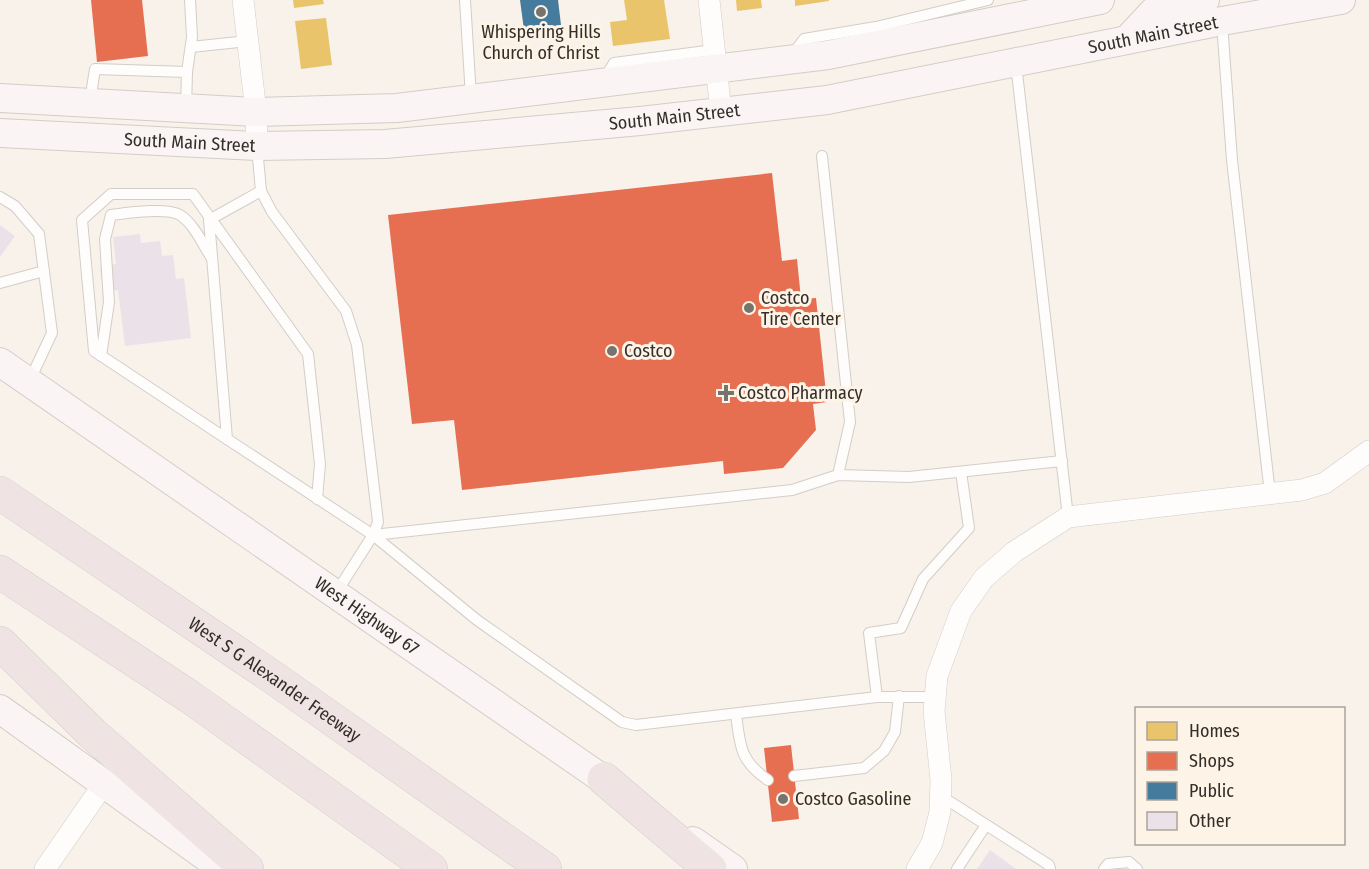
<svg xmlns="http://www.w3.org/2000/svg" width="1369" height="869" font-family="'Fira Sans Condensed',sans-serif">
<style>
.homes{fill:#e9c46a}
.shops{fill:#e76f51}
.public{fill:#457b9d}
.building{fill:#ebe2e9}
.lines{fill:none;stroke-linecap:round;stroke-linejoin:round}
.lane-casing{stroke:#d2cdc7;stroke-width:12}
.street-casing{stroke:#d2cdc7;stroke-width:22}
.secondary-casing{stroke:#d2cdc7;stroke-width:30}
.highway-casing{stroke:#d4d0cd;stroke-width:34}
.lane{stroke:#fefdfc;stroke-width:10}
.street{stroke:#fefdfc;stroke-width:21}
.secondary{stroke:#faf5f4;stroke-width:28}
.highway{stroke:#f0e3e3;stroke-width:33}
.poi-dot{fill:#77736d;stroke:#fdf3e6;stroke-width:2}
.labels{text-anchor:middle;stroke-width:6;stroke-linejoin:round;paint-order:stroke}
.poi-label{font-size:18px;fill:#322e29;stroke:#fdf3e6;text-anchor:start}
.street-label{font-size:18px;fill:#322e29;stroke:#fdf3e6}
</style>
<rect width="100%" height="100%" fill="#f8f2eb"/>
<!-- homes -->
<g class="homes">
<path d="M293,0H323L324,4L294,8Z"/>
<path d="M624,0H664L670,39L613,46L610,22L627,20Z"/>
<path d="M736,0H761L762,8L737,11Z"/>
<path d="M795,0H829V1L795,6Z"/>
<path d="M326,18L332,65L301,69L295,21Z"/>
</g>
<!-- shops -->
<g class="shops">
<path d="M91,0H142L148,56L97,62Z"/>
<path d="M772,173L782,261L797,259L801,299L816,298L827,402L813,404L816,430L783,468L724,474L723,461L462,490L454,420L412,424L388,215Z"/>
<path d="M791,745L799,819L772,822L764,748Z"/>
</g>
<!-- public -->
<path class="public" d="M520,0H558L561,25L524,30Z"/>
<!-- building -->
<g class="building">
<path d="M0,225L15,236L0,257Z"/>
<path d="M140,234L141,243L160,241L162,256L173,255L176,279L184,278L191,338L125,346L118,290L103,292L100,266L116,264L113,237Z"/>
<path d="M990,850L1016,869H977Z"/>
</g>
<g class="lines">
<!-- lane casing -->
<g class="lane-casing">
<g id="lane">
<path d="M465,0L471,97"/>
<path d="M1222,23L1232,160L1270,494"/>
<path d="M191,47L248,41"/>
<path d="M793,54L804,39L876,27L988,0"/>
<path d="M1016,64L1068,517"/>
<path d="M187,72L192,37L190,0"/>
<path d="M604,79L614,63L714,50"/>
<path d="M90,101L95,69L187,72L186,108"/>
<path d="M257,147L261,191L272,212L346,311L357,345L378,522L373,535L336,593"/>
<path d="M822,156L850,422L838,475"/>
<path d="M261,191L209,220L227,439L373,535L477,620L622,722L636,725L877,697H935"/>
<path d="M0,197L15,206L39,234L52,333L29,382"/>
<path d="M0,283L44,271"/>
<path d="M101,356L109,302L105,239L111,215C127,213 167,207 180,215C194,224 202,243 211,257"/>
<path d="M227,439L94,351L82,220L111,194H193L308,354L320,464L317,499"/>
<path d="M373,535L792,490L838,475L909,477L1062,461"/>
<path d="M877,697L869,633L901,628L923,579L969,528L961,472"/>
<path d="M736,714C740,746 740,761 768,780"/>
<path d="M794,776L864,768L884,751L895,732L899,696"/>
<path d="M941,796L1049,865L1050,869"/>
<path d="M957,869L986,825"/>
<path d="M1104,869L1108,864L1129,862L1137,869"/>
</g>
</g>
<!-- street casing -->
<g class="street-casing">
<g id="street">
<path d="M243,0L256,112L257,146"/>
<path d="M709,0L721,112"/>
<path d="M45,869L103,785"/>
<path d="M917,869L932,843L940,812L941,780L934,711L937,676L961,611L984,578L1014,552L1068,517L1302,490L1325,483L1369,451"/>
</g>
</g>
<!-- secondary casing -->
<g class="secondary-casing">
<g id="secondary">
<path d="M1128,39L1153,12L1205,0"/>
<path d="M0,98L256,112L397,108L828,55L1100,0"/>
<path id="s1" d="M0,133L257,146L385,144L640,121L827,100L1222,21L1341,0"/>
<path id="s2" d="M0,362L623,793"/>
<path d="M0,709L223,869"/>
<path d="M693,841L733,869"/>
</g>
</g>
<!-- highway casing -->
<g class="highway-casing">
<g id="highway">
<path id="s3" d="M0,493L271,676L545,869"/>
<path d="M0,572L190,697L431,869"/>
<path d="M0,643L93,734L247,869"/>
<path d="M604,779L710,869"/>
</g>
</g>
<!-- lane -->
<use href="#lane" class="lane"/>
<!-- street -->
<use href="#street" class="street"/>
<!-- secondary -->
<use href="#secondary" class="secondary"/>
<!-- highway -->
<use href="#highway" class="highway"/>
</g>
<!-- markers -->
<g class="poi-dot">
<circle cx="541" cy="12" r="6"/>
<circle cx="749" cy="308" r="6"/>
<circle cx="612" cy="351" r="6"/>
<path d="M723 384h6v6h6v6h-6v6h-6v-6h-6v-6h6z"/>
<circle cx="783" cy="799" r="6"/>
</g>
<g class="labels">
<!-- poi labels -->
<g class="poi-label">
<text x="541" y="38" text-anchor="middle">Whispering Hills<tspan x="541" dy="21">Church of Christ</tspan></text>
<text x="761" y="304">Costco<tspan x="761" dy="21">Tire Center</tspan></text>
<text x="624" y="357">Costco</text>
<text x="738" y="399">Costco Pharmacy</text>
<text x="795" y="805">Costco Gasoline</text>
</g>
<!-- street labels -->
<g class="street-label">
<text dy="6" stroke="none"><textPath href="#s1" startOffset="1162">South Main Street</textPath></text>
<text dy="6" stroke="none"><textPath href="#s1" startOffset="676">South Main Street</textPath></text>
<text dy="6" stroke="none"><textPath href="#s1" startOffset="190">South Main Street</textPath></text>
<text dy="6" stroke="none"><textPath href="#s2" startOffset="446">West Highway 67</textPath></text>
<text dy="6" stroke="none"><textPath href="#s3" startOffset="332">West S G Alexander Freeway</textPath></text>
</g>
</g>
<!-- legend -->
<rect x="1135" y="707" width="210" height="138" fill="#fdf3e6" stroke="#aca49a" stroke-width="1.5"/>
<rect x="1147" y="722" width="30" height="18" fill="#e9c46a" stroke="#aca49a" stroke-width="1.5"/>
<text x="1189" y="737" font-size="18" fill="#322e29">Homes</text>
<rect x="1147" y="752" width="30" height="18" fill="#e76f51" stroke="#aca49a" stroke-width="1.5"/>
<text x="1189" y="767" font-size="18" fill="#322e29">Shops</text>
<rect x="1147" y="782" width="30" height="18" fill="#457b9d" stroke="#aca49a" stroke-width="1.5"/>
<text x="1189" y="797" font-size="18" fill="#322e29">Public</text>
<rect x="1147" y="812" width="30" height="18" fill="#ebe2e9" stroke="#aca49a" stroke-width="1.5"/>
<text x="1189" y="827" font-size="18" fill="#322e29">Other</text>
</svg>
